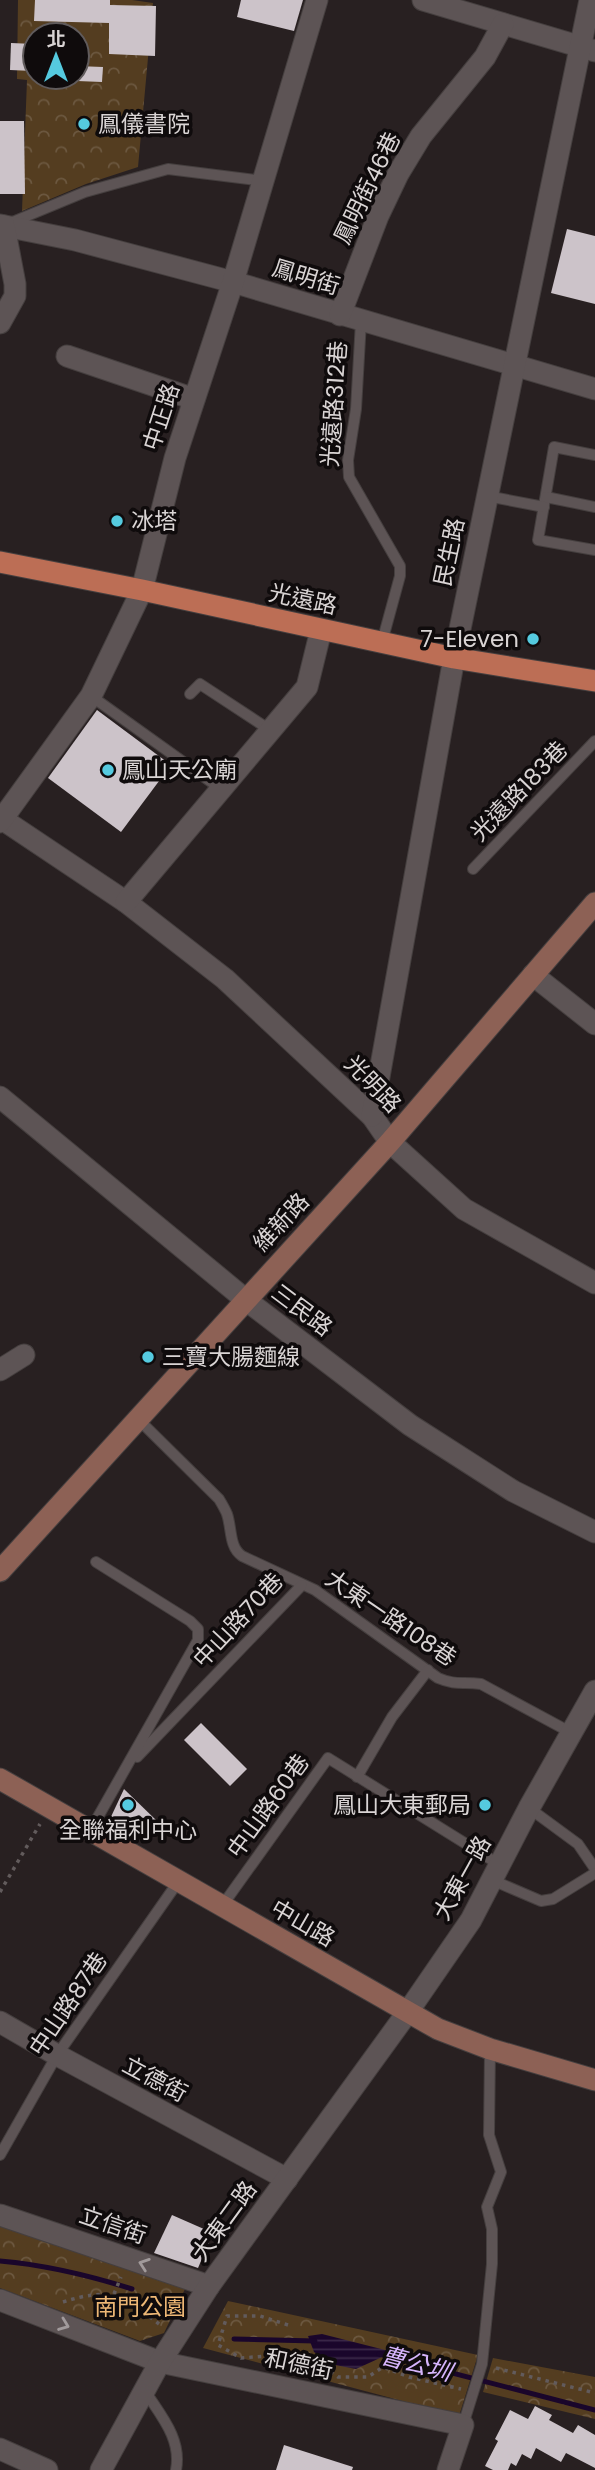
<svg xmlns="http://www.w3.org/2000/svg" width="595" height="2470" font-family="Poppins,'Noto Sans TC',sans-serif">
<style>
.park{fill:url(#park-crowns);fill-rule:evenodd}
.water{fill:url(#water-rules)}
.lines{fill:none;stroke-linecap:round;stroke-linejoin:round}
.stream{stroke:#1a062b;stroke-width:5}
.building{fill:#ccc3c9}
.lane-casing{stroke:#453f3f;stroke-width:12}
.street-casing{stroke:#453f3f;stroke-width:23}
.secondary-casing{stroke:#453f3f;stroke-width:23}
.primary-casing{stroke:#453f3f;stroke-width:23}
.path{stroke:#625b5c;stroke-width:3.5;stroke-dasharray:3.5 5;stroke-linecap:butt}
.lane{stroke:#5d5455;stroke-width:10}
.street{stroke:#5d5455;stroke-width:21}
.secondary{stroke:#8d6155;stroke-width:21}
.primary{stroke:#bc6e55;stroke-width:21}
.oneway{stroke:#a19a9b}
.poi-dot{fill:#55cadf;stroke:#0f0b0c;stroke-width:2.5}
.labels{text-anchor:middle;stroke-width:7;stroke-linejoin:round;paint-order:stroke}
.poi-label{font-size:23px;fill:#d9d4d4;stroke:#0f0b0c;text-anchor:start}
.street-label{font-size:23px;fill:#d9d4d4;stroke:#0f0b0c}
.park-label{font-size:23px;fill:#edb775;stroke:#0f0b0c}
.water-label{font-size:24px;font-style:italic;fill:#d6b5fc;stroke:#0f0b0c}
</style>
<defs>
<pattern id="park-crowns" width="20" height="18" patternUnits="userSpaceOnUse" patternTransform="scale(1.75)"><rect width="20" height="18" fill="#543d20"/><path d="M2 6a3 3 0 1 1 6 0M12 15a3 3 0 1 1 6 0" fill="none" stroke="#6c5840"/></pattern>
<pattern id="water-rules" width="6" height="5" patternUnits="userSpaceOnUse" patternTransform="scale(1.75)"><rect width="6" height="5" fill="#1a062b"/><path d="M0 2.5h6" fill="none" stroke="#3b2949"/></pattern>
</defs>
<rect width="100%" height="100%" fill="#282021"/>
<!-- park -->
<g class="park">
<path d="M18,0H132L153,3L138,167L86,184L22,211L27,80L17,79ZM35,35H77V77H35Z"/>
<path d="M0,2224L185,2289L164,2333L140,2341L0,2288Z"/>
<path d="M228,2301L478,2355L459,2416L203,2348Z"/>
<path d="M493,2358L595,2377V2419L483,2392Z"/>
</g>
<!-- water -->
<path class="water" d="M322,2334L393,2352L356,2369L335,2365L314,2352L308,2336Z"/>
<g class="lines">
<!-- stream -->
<g class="stream">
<path d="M0,2261C46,2265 88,2275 132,2289"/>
<path d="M234,2339L315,2341"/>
<path d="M379,2354L595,2410"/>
</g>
</g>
<!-- building -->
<g class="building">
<path d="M35,0H110V5L156,6L155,56L109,54V23L34,21Z"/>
<path d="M241,0H303L294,31L237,17Z"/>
<path d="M11,43L34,44L33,71L10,70Z"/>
<path d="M77,66L103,67L102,82L77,81Z"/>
<path d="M0,121H24L25,194H0Z"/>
<path d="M567,229L595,236V304L551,293Z"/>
<path d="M97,710L171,765L121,832L48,778Z"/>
<path d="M201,1723L247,1769L230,1786L184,1740Z"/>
<path d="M124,1789L158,1822L137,1839L109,1821Z"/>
<path d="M172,2215L213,2233L198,2268L154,2253Z"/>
<path d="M535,2406L552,2415L549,2420L573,2433L578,2425L595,2435V2468L566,2453L561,2462L536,2448L531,2459L522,2454L516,2466L511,2463L508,2470H493L485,2466L498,2441L495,2439L510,2410L528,2419Z"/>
<path d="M284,2445L353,2467L352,2470H276Z"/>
</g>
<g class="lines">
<!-- lane casing -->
<g class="lane-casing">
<g id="lane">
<path d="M10,223L85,192L168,169L264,181"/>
<path d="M361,321L356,409L348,460L349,477L400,566V576L382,642"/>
<path d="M595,455L554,447L538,540L595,550"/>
<path d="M487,496L544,507"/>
<path d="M546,497L595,507"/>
<path d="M190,694L200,684L270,730"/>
<path d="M91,696L221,789"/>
<path d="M473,869L595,741"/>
<path d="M137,1418L219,1499C222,1504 225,1509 227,1514C232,1529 229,1547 242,1556L315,1590L438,1678C457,1686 462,1681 481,1684L570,1732"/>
<path d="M137,1757L302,1585"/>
<path d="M357,1777L392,1717L428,1670"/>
<path d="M529,1808L578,1844L595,1869"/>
<path d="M90,1831L198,1640V1629L190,1621L96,1562"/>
<path d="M492,1880L541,1901L553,1899L595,1873"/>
<path d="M222,1906L328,1758L500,1865"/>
<path d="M0,2155L57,2055L178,1882"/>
<path d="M145,2391C161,2416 182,2439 176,2470"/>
<path d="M463,2425L482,2364L492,2264V2229L487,2207L501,2172L489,2135L490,2049"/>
</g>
</g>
<!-- street casing -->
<g class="street-casing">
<g id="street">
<path d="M423,0L595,51"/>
<path d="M0,225L75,240L233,282L595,389"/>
<path d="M340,315L378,216L398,174L421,136L485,57L503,24"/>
<path d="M0,323L15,296V284L4,226"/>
<path d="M67,356L194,399"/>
<path d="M2,819L126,902L225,979L372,1116L390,1142L464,1209L595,1283"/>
<path d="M0,822L91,696L142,590L175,458L233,282L317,0"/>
<path d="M126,902L307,687L321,630"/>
<path d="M533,975L595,1024"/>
<path d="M0,1097L246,1300L410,1425L513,1491L595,1532"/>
<path d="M372,1116L454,658L590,0"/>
<path d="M0,1370L24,1355"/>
<path d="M0,2022L57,2055L287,2179"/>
<path d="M0,2215L209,2286"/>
<path d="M0,2300L160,2362L463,2425L448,2470"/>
<path d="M0,2449L47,2470"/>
<path d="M101,2470L160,2362L209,2286L407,2013L471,1920L529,1808L595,1691"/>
</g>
</g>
<!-- secondary casing -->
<g class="secondary-casing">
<g id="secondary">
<path d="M0,1571L390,1142L595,903"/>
<path d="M0,1779L438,2029L490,2049L595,2080"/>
</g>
</g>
<!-- primary casing -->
<g class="primary-casing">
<path id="primary" d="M0,562L142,590L454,658L595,681"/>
</g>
<!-- path -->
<g class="path">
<path d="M0,1892L40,1824"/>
<path d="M114,2294L121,2277"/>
<path d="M63,2302C110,2287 122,2295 159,2324"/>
<path d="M288,2325L260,2316H227L218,2345L241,2358L281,2355L317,2362L338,2377H368L383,2367L409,2377L461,2389"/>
<path d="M496,2368L595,2393"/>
</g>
<!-- lane -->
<use href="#lane" class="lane"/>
<!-- street -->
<use href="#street" class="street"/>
<!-- secondary -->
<use href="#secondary" class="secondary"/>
<!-- primary -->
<use href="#primary" class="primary"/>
</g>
<!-- one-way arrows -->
<defs><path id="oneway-chevron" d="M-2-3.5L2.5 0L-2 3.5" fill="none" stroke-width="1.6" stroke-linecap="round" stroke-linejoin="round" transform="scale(1.75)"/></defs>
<g class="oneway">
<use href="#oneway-chevron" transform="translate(144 2264) rotate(-161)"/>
<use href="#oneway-chevron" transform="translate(64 2325) rotate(21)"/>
</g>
<!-- markers -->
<g class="poi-dot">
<circle cx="84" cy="124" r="7"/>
<circle cx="117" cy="521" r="7"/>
<circle cx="533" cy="639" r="7"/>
<circle cx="108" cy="770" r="7"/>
<circle cx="148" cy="1357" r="7"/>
<circle cx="128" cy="1805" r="7"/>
<circle cx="485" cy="1805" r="7"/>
</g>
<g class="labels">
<!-- poi labels -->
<g class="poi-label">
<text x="98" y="132">鳳儀書院</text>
<text x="131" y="529">冰塔</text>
<text x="519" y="647" text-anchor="end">7-Eleven</text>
<text x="122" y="778">鳳山天公廟</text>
<text x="162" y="1365">三寶大腸麵線</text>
<text x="471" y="1813" text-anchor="end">鳳山大東郵局</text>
<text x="128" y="1838" text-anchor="middle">全聯福利中心</text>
</g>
<!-- street labels -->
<g class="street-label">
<text transform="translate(367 188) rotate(-64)" y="8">鳳明街46巷</text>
<text transform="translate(306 277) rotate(17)" y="8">鳳明街</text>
<text transform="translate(334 404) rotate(-86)" y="8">光遠路312巷</text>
<text transform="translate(161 417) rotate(-72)" y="8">中正路</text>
<text transform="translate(449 552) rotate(-78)" y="8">民生路</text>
<text transform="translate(303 599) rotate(12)" y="8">光遠路</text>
<text transform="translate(519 791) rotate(-46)" y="8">光遠路183巷</text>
<text transform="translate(373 1084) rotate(46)" y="8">光明路</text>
<text transform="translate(281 1222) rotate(-47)" y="8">維新路</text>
<text transform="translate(302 1310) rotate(37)" y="8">三民路</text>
<text transform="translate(391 1618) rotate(34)" y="8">大東一路108巷</text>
<text transform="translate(238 1620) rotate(-47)" y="8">中山路70巷</text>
<text transform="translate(268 1806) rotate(-54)" y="8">中山路60巷</text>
<text transform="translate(462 1878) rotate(-61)" y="8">大東一路</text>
<text transform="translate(303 1923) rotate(30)" y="8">中山路</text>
<text transform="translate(68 2004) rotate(-56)" y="8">中山路87巷</text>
<text transform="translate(155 2079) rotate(28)" y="8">立德街</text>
<text transform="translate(224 2221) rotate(-54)" y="8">大東二路</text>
<text transform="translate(113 2225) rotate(19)" y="8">立信街</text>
<text transform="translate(299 2364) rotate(12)" y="8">和德街</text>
</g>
<!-- park labels -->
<g class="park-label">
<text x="140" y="2315">南門公園</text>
</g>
<!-- water labels -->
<g class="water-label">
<text transform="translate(416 2364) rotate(15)" y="8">曹公圳</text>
</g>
</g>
<!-- north arrow -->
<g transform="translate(56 56)"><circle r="33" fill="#0f0b0c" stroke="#605b5c" stroke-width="2"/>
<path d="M0-5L12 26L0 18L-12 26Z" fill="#55cadf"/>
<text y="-10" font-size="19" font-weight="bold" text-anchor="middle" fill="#d9d4d4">北</text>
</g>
</svg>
